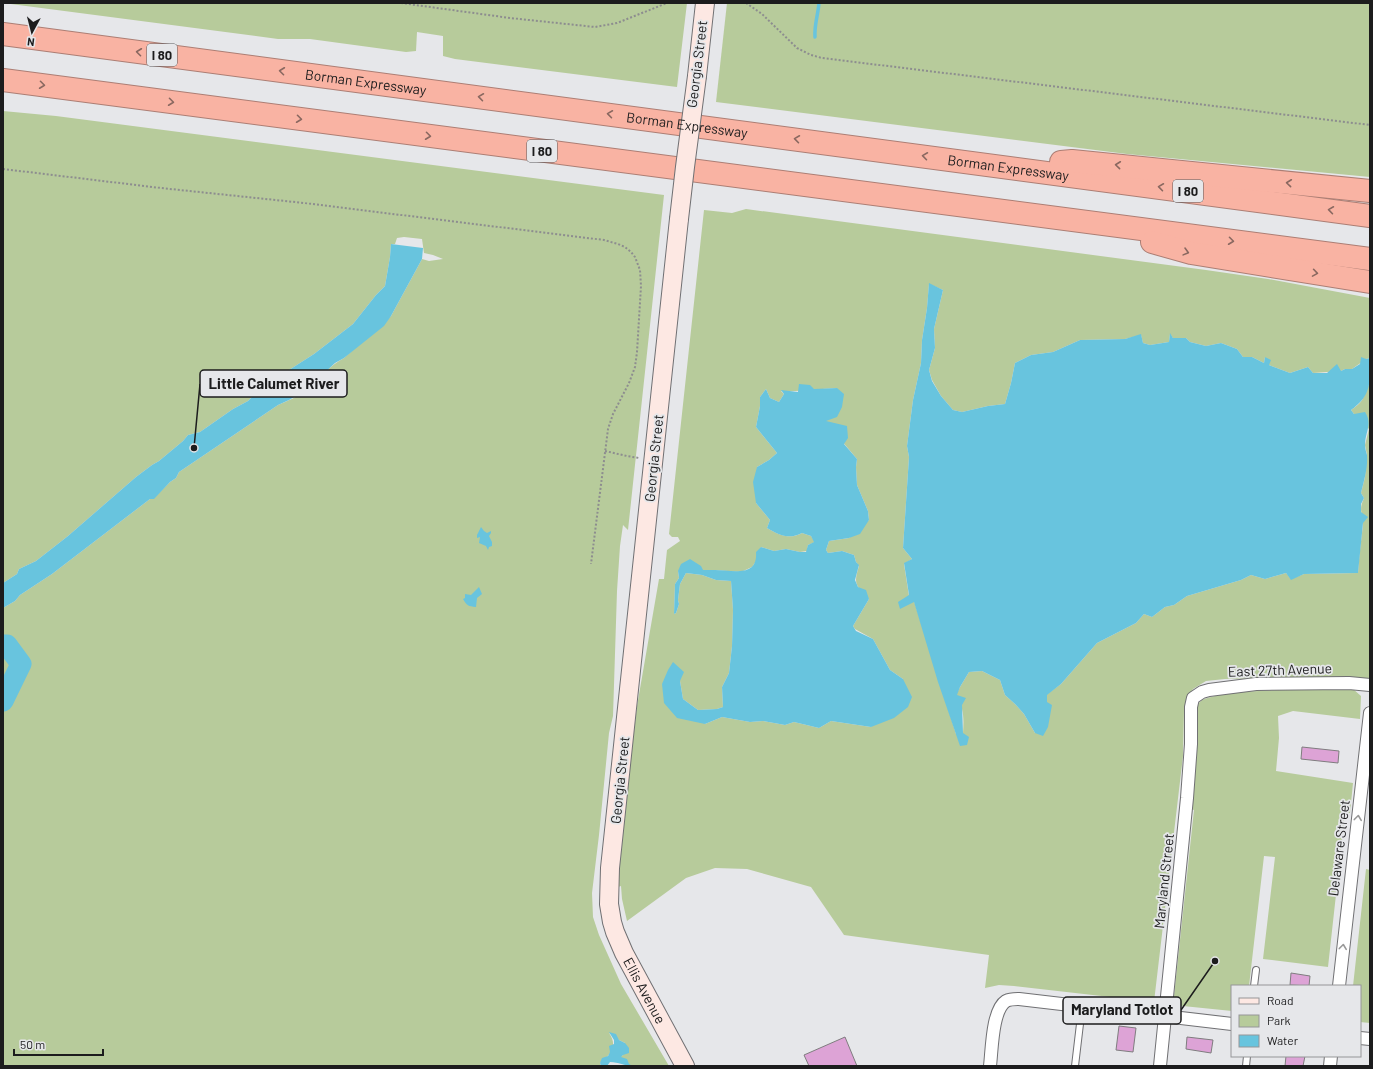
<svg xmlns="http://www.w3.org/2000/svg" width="1373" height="1069" font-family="Barlow,sans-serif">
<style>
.green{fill:#b7cb9b;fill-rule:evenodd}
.water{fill:#68c4de}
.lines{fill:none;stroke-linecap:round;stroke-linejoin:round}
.stream{stroke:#68c4de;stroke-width:3.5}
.river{stroke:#68c4de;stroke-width:21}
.building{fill:#dda3d6;stroke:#7f7d7f}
.lane-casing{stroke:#707073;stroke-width:8}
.street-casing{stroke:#707073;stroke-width:14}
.secondary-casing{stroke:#707073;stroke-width:20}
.highway-casing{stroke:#ac7e74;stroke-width:24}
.path{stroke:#8d8d8f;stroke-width:2;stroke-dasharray:2 2;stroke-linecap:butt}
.lane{stroke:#fff;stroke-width:6}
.street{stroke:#fff;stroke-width:12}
.secondary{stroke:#fde8e3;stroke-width:18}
.highway{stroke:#f9b3a3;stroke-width:22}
.secondary-bridge-casing{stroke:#707073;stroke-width:20;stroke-linecap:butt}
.secondary-bridge{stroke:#fde8e3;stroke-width:18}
.oneway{stroke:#8a6860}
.oneway2{stroke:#999}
.labels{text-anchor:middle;stroke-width:3.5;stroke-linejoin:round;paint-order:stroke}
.shield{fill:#e6e7ea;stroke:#59595a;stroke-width:1}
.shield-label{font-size:13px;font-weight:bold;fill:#1c1c1d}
.street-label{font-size:14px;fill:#1c1c1d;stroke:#e6e7ea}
.leader{fill:none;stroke:#1c1c1d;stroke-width:1.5}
.callout-dot{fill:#1c1c1d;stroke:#e6e7ea;stroke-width:1.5}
.callout{fill:#e6e7ea;stroke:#1c1c1d;stroke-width:1.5}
.callout-label{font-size:15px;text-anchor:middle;font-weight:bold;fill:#1c1c1d}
</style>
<rect width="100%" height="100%" fill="#e6e7ea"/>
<!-- green -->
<g class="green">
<path d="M3,3H687L677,87L455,59L443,56V36L417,32L416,51L406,52L310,39H278Z"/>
<path d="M727,3H1370V177L1127,154L716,102Z"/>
<path d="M3,111L56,116L664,195L628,530L623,525L620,546L617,591L613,716L609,733L599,835L592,893L593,917L599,935L621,984L669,1066H633L628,1065L620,1057L623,1055L625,1043L619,1040L609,1033C618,1046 611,1054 600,1063L601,1066H3V608L15,601L20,595L52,574L150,499L154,498L170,482L176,478L179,472L278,405C287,401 298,397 306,390C319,379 329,366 344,358L391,316L422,259L429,261L443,259L433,255L424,253L422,239L404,237L397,238L395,244H391L390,257L385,286L376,295L353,324L314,354L289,370L279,382L269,384L259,390L248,401L233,409L200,432L188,435L183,441L159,461L152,465L136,477L68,536L36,561L19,569L17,574L3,583Z"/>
<path d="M746,209L1206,270L1268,279L1370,298V358L1366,359L1352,369H1345L1341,371L1313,373L1308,367L1290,373L1269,365L1265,357L1264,363L1252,357H1243L1237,349L1221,343L1206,346L1190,342L1186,338H1173L1170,334L1169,342L1150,345L1143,343L1141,335L1125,339L1080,340L1053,352L1031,355L1015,363L1011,383L1005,404L988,406L962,412L953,410L941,396L932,380L929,370L935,348L934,329L943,290L929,284L927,308L922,340L921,363L913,400L907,446L909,457L903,548L912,559L904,564L909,596L914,601L956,734L963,733C964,719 964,708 956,695L960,687L969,672L982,671L1000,680L1005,695L1015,704L1024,714L1035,733L1047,702L1046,695L1061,684L1097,643L1136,623L1144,614L1152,617L1165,607L1174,605L1187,596L1241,580L1251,575L1265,579L1286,573L1291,579L1304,574L1358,573C1359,557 1361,541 1363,525C1363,513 1358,511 1364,498L1361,493L1365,477L1367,455L1365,445L1369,429L1354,414L1351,410C1366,400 1363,396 1370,382V679L1308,677L1225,679L1206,681L1193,689L1187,698L1184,709L1183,756L1154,1002L1014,986L999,985L985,988L989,955L844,935L811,887L747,869L715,868L686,878L627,921L622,899L621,886L618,887L621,841L637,706L659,579H664L667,550L680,541L678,537H672L669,534L704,210L732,213ZM837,388L825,421L857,459L856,467L857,485L868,511L869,520L849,538L829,541L826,550L828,553L842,551L854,555L856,562L859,566C853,585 856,585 869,599L853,626L855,629L873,639L890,670L903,679L871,727L831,721L819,728L794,722L785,725L763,721L750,722L722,717L705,724L662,684L680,681L683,699L698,710L717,709L723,707L722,687L729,673L732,646L733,610L731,581L716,580L702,575L686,573L680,584L678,600L679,604L676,613L674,614L675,584L679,578L678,571L715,570L741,572L752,567L757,560L761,547L774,551L786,549L800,552L807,551L808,545L815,542L811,536L802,533C790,540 779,535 767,528L770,520L756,503L757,467L769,460L777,453L756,427L760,406V397L766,389L770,398L779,402L784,394L781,391C800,392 818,389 837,388Z"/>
<path d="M1347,689H1353L1361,696L1360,719L1293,711L1278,716L1279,738L1276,771L1353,783L1350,813H1345L1328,967L1263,959L1275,857L1264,856L1249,986H1232V1011L1173,1005L1194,810L1191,809C1193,793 1195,777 1196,760C1196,749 1194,711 1199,703C1208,688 1325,689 1347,689Z"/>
<path d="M1366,869L1370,870V1023L1360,1022V986H1353Z"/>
</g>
<!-- water -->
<g class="water">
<path d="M391,244L423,248L422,259L391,316L384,326L344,358L335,363L305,391L289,400L278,405L179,472L176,478L170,482L154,499H150L52,574L20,595L15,601L3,608V583L17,574L19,569L36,561L68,536L136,477L152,465L159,461L183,441L188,435L200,432L233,409L248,401L259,390L269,384L279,382L289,370L314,354L353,324L376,295L385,286L390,257Z"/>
<path d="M929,283L943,290L934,329L935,348L929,370L932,381L941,396L953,410L962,412L988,406L1005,404L1011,383L1015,363L1031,355L1053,352L1080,340L1125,339L1141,334L1143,343L1150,345L1169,342L1170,333L1173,338H1186L1190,342L1206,346L1221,343L1237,349L1243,357H1252L1264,363L1265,357L1271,360L1269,365L1290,373L1308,367L1313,373H1327L1337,364L1341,371L1345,369H1352L1360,364L1361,357L1366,359L1370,358C1370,382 1372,395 1351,410L1354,414L1365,412C1373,424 1365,432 1365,445C1365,448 1366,452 1367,455C1368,467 1364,481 1361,493L1364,498L1361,504V512L1368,517L1363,523L1358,573L1304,574L1291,580L1286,573L1265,579L1251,575L1241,580L1187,596L1174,605L1165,607L1152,617L1144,614L1136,623L1097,643L1061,684L1047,695V702L1052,705L1048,727L1043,736L1035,733L1024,714L1015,704L1005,695L1000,680L982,671L969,672L960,687L957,695L966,698L962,705L963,733L969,737L967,745L960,746L938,682L914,602L900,609L898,602L909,595L904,563L912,559L903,548L909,457L907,446L913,400L921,363L922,340L927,308Z"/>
<path d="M799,384L810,385L814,389L837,388L844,394L842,407L837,417L826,421L847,426L848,438L844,444L857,459L856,467L857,485L868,511L869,520L860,534L849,538L829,541L826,550L828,553L842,551L854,555L856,562L859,565L855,580L858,587L866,590L869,599L853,626L856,631L873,639L890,670L903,679L912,697L908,707L894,718L871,727L831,721L819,728L794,722L785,725L763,721L750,722L722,717L705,724L677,718L664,703L662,684L668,670L673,662L684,672L680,681L683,699L698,710L717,709L723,707L722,687L729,673L732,646L733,610L731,581L716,580L702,575L686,573L680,584L678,600L679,604L676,613L674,614L675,584L679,578L678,571L681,564L690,559L701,566L703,570C707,570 711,570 715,570C732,570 758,578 756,552L761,547L774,551L786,549L800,552H806L808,545L814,542L811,536L802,533C789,540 779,535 767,528L770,520L756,503L753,482L757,467L769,460L777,453L756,427L760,406V397L766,389L770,398L779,402L784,394L781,390L798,392Z"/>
<path d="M481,527L484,531L487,533L491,531V533L489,536L492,542V546L489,547L488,550L486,546L479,543L480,537L477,538V535Z"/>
<path d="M479,587L482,594L477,598L476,607C468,606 467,606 463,599L465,598V594L471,595Z"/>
<path d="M609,1032L616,1034L619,1040L625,1043L629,1048V1053L623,1055L621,1057L627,1059L629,1064L633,1066C624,1066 619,1062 610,1062L607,1066H601L600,1063L602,1058L608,1056L610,1052L609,1046L614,1044V1040Z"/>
</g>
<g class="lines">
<!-- stream -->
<path class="stream" d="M815,37C814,26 818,15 819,3"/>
<!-- river -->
<path class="river" d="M3,645H7L21,664L3,701"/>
</g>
<!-- building -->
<g class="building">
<path d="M1302,747L1339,751L1338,763L1301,759Z"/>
<path d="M1291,973L1310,976L1309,986L1290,985Z"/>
<path d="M1119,1026L1136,1028L1133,1052L1116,1050Z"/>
<path d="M845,1037L857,1066H809L804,1055Z"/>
<path d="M1187,1037L1213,1040L1211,1053L1186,1049Z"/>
<path d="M1286,1056H1305L1303,1066H1285Z"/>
</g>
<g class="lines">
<!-- lane casing -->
<g class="lane-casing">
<g id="lane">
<path d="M1254,986L1256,970"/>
<path d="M1075,1066L1082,1007"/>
<path d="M1246,1066L1247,1056"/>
</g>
</g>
<!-- street casing -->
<g class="street-casing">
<g id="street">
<path d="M1339,986L1370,713"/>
<path d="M1360,1038L1370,1039"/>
<path d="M990,1066C992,1050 992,1010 1006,1001C1010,999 1014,999 1019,999L1232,1024"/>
<path d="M1160,1066L1187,798L1191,744V707L1193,698L1202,692L1209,690L1256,684L1349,683L1370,685"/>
<path d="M1330,1066L1331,1056"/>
</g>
</g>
<!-- secondary casing -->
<g class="secondary-casing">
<g id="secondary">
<path d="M697,76L705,3"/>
<path id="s1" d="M679,219L610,868L609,904L612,922L615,932L624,953L685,1066"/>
</g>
</g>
<!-- highway casing -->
<g class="highway-casing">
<g id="highway">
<path id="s2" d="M3,34L1370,216"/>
<path d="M3,80L1370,259"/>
<path d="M1061,162L1072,161L1370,191"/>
<path d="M1152,242L1191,253L1370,282"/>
</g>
</g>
<!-- path -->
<g class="path">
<path d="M401,3L510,18L595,27L617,23L667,3"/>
<path d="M746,3L762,14L797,48L811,55L822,58L1370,125"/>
<path d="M3,169L161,188L304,203L604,240L618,244L625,247L631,252L635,257L640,270L641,286L637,352L635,367L629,383L613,414L608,429L591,564"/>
<path d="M605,451L627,456L639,458"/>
</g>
<!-- lane -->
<use href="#lane" class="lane"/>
<!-- street -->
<use href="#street" class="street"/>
<!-- secondary -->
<use href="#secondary" class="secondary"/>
<!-- highway -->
<use href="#highway" class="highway"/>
<!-- secondary-bridge casing -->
<g class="secondary-bridge-casing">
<path id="secondary-bridge" d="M679,219L685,167L697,76"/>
</g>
<!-- secondary-bridge -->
<use href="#secondary-bridge" class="secondary-bridge"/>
</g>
<!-- one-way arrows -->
<defs><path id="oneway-chevron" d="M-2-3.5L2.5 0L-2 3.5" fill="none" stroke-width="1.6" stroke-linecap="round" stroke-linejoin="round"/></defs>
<g class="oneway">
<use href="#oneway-chevron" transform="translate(139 52) rotate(-173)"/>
<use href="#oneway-chevron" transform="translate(282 71) rotate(-173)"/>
<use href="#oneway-chevron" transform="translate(42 85) rotate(7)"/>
<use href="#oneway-chevron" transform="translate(481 97) rotate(-172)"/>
<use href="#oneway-chevron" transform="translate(171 102) rotate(7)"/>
<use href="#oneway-chevron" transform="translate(610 114) rotate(-172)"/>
<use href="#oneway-chevron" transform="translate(299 119) rotate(7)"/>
<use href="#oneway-chevron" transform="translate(428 136) rotate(7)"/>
<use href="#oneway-chevron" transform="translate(797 139) rotate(-172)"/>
<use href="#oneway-chevron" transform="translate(925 156) rotate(-172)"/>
<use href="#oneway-chevron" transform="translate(1118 165) rotate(-174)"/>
<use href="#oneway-chevron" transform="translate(1289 183) rotate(-174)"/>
<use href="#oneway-chevron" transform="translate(1161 187) rotate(-172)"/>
<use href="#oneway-chevron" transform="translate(1331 210) rotate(-172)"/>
<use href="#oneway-chevron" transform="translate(1231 241) rotate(7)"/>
<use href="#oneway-chevron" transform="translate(1186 252) rotate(15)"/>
<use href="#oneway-chevron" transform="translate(1315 273) rotate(9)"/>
</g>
<g class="oneway2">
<use href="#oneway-chevron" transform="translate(1358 818) rotate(-83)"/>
<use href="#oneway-chevron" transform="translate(1343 947) rotate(-83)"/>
</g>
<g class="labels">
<!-- shield labels -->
<g class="shield">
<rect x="147" y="44" width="30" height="22" rx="3"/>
<rect x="527" y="140" width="30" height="22" rx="3"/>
<rect x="1173" y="180" width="30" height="22" rx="3"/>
</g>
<g class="shield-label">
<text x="162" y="60">I 80</text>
<text x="542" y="156">I 80</text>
<text x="1188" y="196">I 80</text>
</g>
<!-- street labels -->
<g class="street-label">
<text transform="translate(697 64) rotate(-83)" y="5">Georgia Street</text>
<text dy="5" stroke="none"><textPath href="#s2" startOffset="366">Borman Expressway</textPath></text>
<text dy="5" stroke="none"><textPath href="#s2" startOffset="690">Borman Expressway</textPath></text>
<text dy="5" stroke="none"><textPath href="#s2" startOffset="1014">Borman Expressway</textPath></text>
<text transform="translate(654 458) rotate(-84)" y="5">Georgia Street</text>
<text transform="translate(1280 670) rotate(-2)" y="5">East 27th Avenue</text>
<text transform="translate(620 780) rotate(-84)" y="5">Georgia Street</text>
<text transform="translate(1339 848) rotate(-83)" y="5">Delaware Street</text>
<text transform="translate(1164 881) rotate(-84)" y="5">Maryland Street</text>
<text dy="5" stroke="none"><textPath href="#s1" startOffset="783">Ellis Avenue</textPath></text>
</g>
</g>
<!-- callouts -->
<path class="leader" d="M194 448L200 384M1215 961L1181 1010"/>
<g class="callout-dot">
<circle cx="194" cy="448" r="4"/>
<circle cx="1215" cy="961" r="4"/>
</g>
<g class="callout">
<rect x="200" y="370" width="147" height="27" rx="4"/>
<rect x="1063" y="997" width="118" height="27" rx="4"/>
</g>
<g class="callout-label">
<text x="274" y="389">Little Calumet River</text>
<text x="1122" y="1015">Maryland Totlot</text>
</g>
<!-- border -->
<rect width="1373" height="1069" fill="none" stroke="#1c1c1d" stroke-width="8"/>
<!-- legend -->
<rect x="1231" y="985" width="130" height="72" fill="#e6e7ea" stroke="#959698"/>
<rect x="1239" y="998" width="20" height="6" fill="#fde8e3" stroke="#959698"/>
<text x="1267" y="1005" font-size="12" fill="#1c1c1d">Road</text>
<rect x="1239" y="1015" width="20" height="12" fill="#b7cb9b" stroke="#959698"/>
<text x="1267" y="1025" font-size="12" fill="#1c1c1d">Park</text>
<rect x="1239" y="1035" width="20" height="12" fill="#68c4de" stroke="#959698"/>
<text x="1267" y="1045" font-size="12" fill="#1c1c1d">Water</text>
<!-- north arrow -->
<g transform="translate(32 32) rotate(187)" stroke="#e6e7ea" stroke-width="3" paint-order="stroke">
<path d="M0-3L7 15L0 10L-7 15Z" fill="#1c1c1d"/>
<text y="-6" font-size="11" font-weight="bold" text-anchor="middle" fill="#1c1c1d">N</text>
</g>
<!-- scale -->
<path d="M14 1049v6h89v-6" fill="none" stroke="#1c1c1d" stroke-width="2"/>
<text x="20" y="1049" font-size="12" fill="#1c1c1d" stroke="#e6e7ea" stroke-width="3" paint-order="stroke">50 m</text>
</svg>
